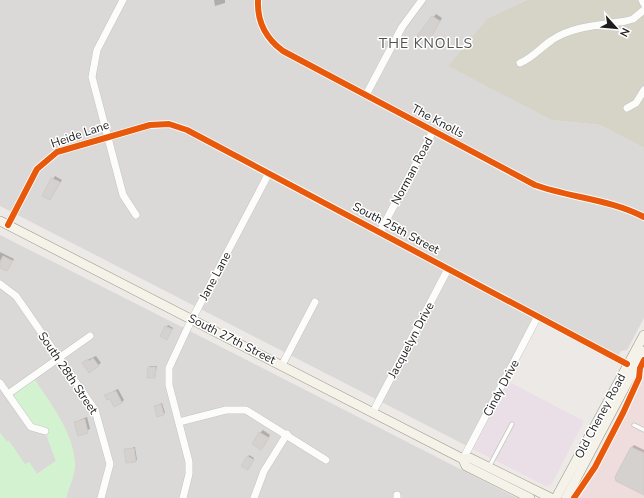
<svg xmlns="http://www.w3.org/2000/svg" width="644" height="498" font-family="'Nunito Sans',sans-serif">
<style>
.residential{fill:#dbd9d8}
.commercial{fill:#efdcdc}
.industrial{fill:#eadee7}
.construction{fill:#d6d4c7}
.park{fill:#d3f3d0}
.shadow{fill:#0003}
.building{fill:#d4d1cf;stroke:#d0cbc7}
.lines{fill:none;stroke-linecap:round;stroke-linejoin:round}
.lane-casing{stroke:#c5c4c2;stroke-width:5}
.street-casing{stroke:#c5c4c2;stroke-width:8}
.secondary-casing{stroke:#97967e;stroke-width:10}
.lane{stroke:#fcfcfb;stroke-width:3.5}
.street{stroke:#fcfcfb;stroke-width:7}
.secondary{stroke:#f4f2e9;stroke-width:9}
.cycleway-casing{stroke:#fff;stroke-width:8}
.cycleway{stroke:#e8590c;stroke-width:6}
.labels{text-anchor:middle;stroke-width:3;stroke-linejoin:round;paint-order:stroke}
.street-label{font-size:12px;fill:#1e1e1e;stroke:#fff}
.quarter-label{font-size:14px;letter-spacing:1px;fill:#515151;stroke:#fff}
</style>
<rect width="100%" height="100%" fill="#ece9e6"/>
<!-- residential -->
<g class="residential">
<path d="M0,0H527L488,18L552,120L600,125L644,148V318L627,350L621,351L617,358L538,317L469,447L0,206Z"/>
<path d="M0,235L178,325L517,498H66L75,466L45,431L56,461L37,474L29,463L25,465L9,441L7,442L0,433Z"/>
</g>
<!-- commercial -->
<path class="commercial" d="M644,374V498H580L626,409Z"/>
<!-- industrial -->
<path class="industrial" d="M505,380L584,421L551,485L546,486L469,447Z"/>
<!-- construction -->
<path class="construction" d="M527,0H644V148L600,125L552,120L448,66L488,18Z"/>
<!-- park -->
<path class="park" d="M33,377C49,401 75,434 75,465C75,475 69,488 66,498H0V433L7,442L9,441L25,464L29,462L37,474L56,461L45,431L34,429L8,394Z"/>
<!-- shadow -->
<g class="shadow">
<path d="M214,0H225V3L215,6Z"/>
<path d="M436,14L442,18L428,42L419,36Z"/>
<path d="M55,176L62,180L50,199L43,196Z"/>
<path d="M0,252L14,259L7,270L0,267Z"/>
<path d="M168,325L173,328L168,337L161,336Z"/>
<path d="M96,356L101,363L89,372L85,361Z"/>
<path d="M150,366H157L155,377L149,367Z"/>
<path d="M118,389L124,400L121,403L106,395Z"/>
<path d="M162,403L165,413L163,414L155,406Z"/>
<path d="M87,417L90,429L79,434L75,422Z"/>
<path d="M263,430L270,435L264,446L260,433Z"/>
<path d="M634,445L644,450V494L632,447Z"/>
<path d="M135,447L137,460L135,461L125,450Z"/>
<path d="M249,455L254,458L249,467L248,457Z"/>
</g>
<!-- building -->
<g class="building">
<path d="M432,16L440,21L428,43L417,36Z"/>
<path d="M51,178L60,182L50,200L42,196Z"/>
<path d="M3,256L13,261L7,271L0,268V262Z"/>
<path d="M165,326L172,329L167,340L160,336Z"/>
<path d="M93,358L99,366L89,373L82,363L88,359L89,361Z"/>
<path d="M148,367H156L155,378H147Z"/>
<path d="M116,391L122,403L114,407L110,399L107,400L104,395Z"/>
<path d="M161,404L164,415L157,417L154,406Z"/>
<path d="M85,419L88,433L78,436L74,422Z"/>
<path d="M259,432L269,438L261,450L252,444Z"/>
<path d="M631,447L644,453V495L616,481L615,477Z"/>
<path d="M134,448L136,462L126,463L124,449Z"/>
<path d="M247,456L254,460L248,470L241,466Z"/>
</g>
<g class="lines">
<!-- lane casing -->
<g class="lane-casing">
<g id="lane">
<path d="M634,425L644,430"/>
<path d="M489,467L512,424"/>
</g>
</g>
<!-- street casing -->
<g class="street-casing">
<g id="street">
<path d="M123,0L97,50L92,77L123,195L136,215"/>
<path d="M258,0C257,22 265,38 283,51L535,185C571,198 610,199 644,217"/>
<path d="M642,0L644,4"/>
<path d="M520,63C533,58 540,48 552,40C572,26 602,25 626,21L633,19L644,10"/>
<path d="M366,95L402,27L422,0"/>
<path d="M627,108L636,103L644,90"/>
<path d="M8,225L37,169L57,152L150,125L169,124L187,130L627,364"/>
<path d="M380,232L433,131"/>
<path d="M0,284L16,296L95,410L110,464L101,498"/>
<path d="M282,365L315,302"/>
<path d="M0,383L31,427L45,431"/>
<path d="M8,394L90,336"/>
<path d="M373,412L448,269"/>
<path d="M179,422L226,410H246L326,460"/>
<path d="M463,459L538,316"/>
<path d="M183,498L189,474V462L169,385V368L188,327L269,173"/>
<path d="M254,498L264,471L287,434"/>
<path d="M397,498V495"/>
</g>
</g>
<!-- secondary casing -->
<g class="secondary-casing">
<g id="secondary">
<path d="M0,221L463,459L470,458L551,498"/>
<path d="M463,459L466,466L530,498"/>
<path d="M556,498L644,335"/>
<path d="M566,498L644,351"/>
</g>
</g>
<!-- lane -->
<use href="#lane" class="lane"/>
<!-- street -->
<use href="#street" class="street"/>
<!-- secondary -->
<use href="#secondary" class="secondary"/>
<!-- cycleway casing -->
<g class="cycleway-casing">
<g id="cycleway">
<path d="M258,0C257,22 265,38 283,51L535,185C571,198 610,199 644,217"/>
<path d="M8,225L37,169L57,152L150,125L169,124L187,130L627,364"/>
<path d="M574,498L595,467L623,413L639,378L640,368L644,360"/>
</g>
</g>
<!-- cycleway -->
<use href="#cycleway" class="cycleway"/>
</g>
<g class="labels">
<!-- street labels -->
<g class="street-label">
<text transform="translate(438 121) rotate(28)" y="4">The Knolls</text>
<text transform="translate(80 134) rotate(-19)" y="4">Heide Lane</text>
<text transform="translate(412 171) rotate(-62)" y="4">Norman Road</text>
<text transform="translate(396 228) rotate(28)" y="4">South 25th Street</text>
<text transform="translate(215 276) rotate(-62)" y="4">Jane Lane</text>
<text transform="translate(232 339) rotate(27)" y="4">South 27th Street</text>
<text transform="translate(411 340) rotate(-62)" y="4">Jacquelyn Drive</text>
<text transform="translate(68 373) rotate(56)" y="4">South 28th Street</text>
<text transform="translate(501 388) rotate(-62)" y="4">Cindy Drive</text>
<text transform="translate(600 416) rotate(-62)" y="4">Old Cheney Road</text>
</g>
<!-- quarter labels -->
<g class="quarter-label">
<text x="426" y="48">THE KNOLLS</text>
</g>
</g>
<!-- north arrow -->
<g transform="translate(616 28) rotate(117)" stroke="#ffffff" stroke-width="3" paint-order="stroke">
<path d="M0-3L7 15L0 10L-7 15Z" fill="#1e1e1e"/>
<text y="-6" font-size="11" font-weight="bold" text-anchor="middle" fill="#1e1e1e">N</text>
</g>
</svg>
